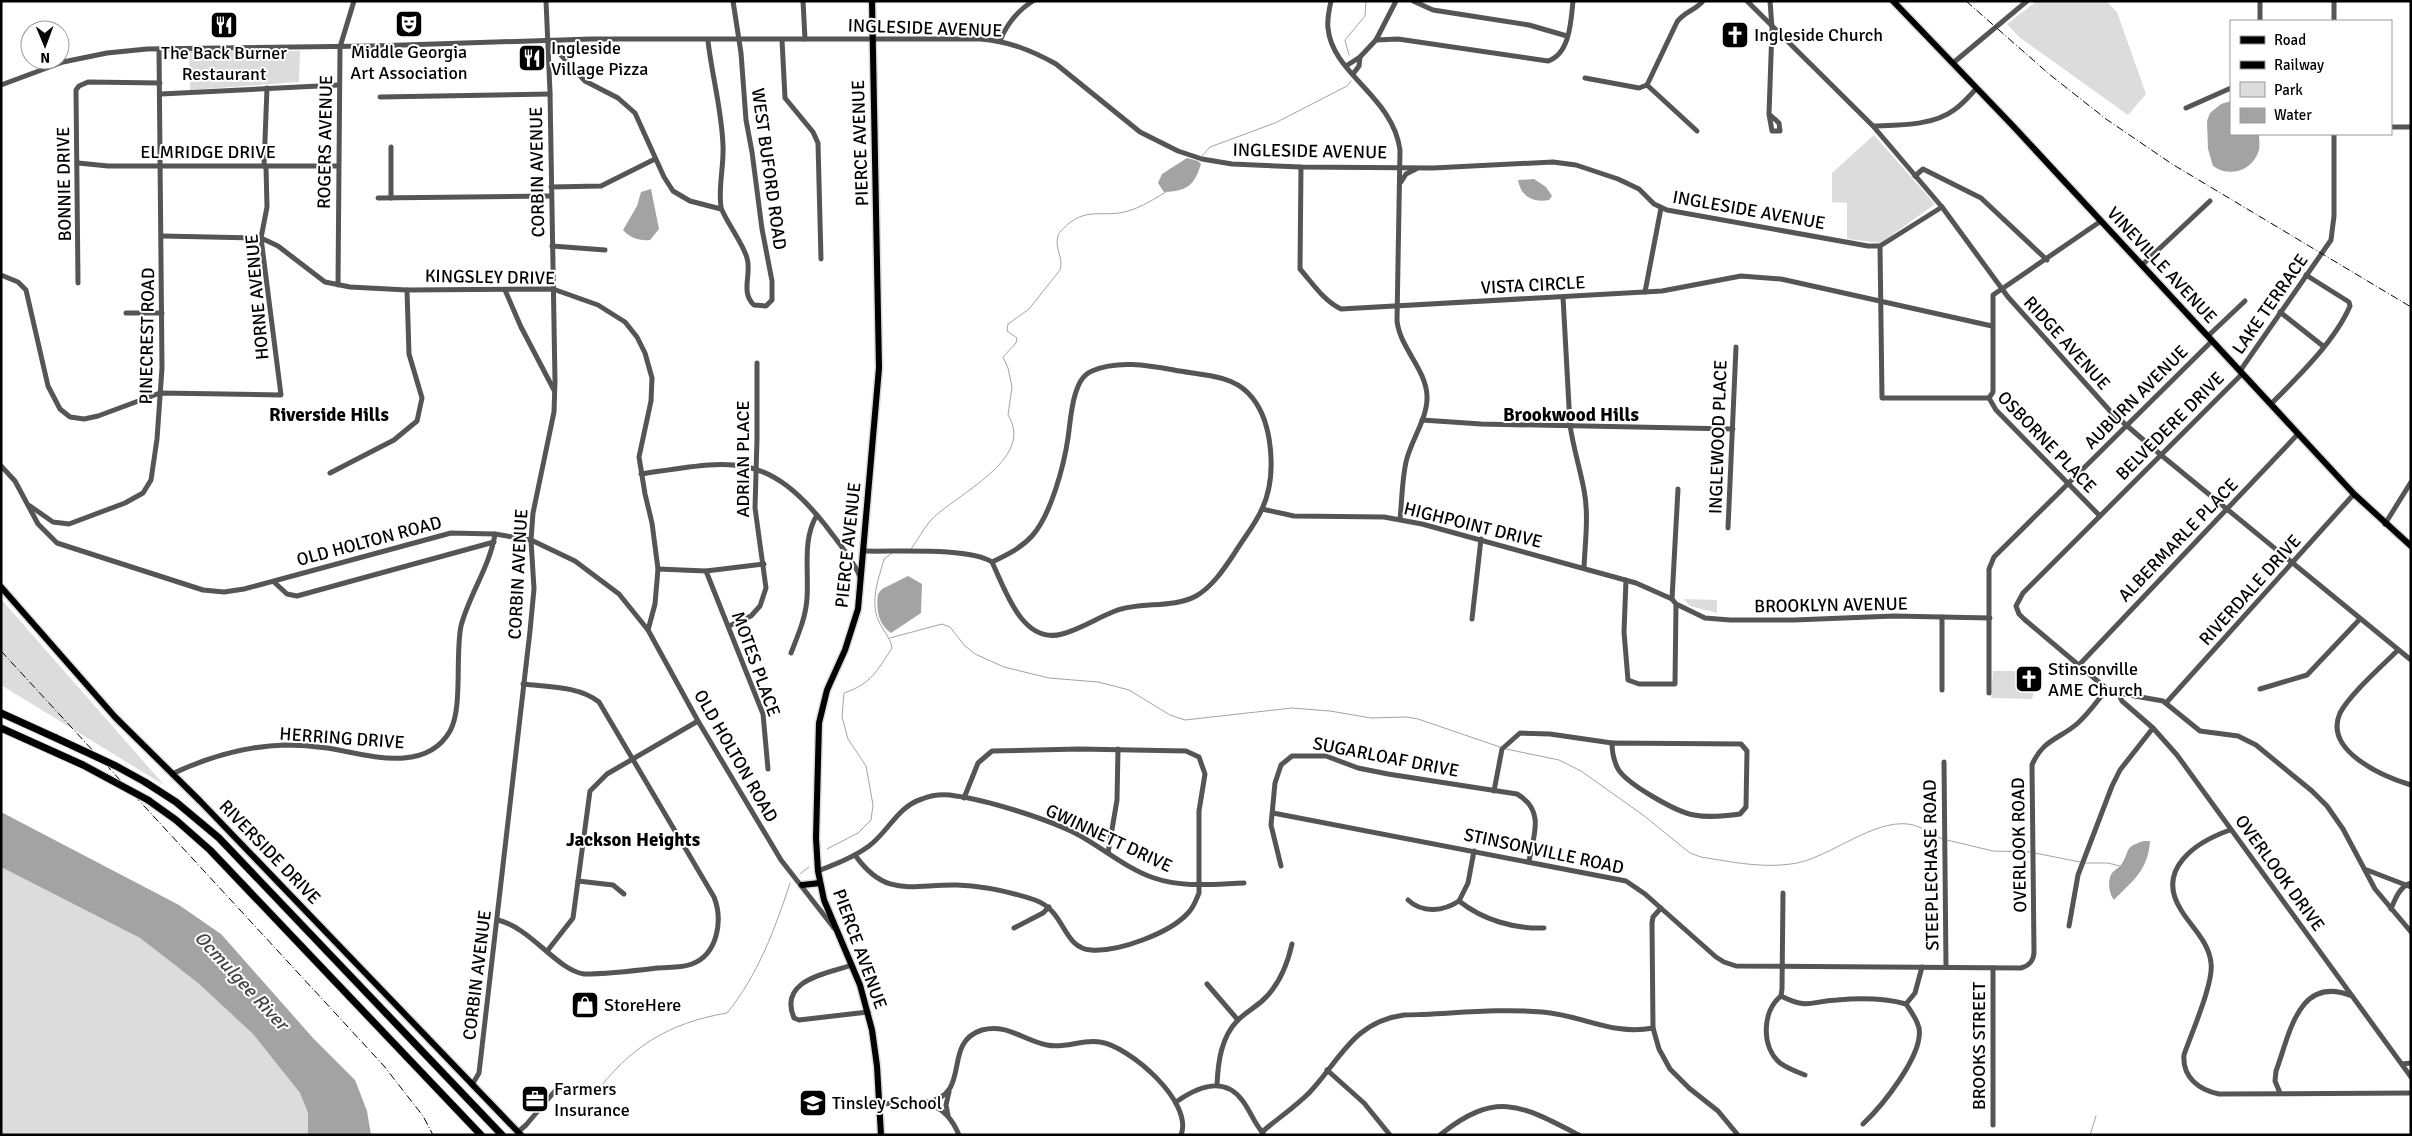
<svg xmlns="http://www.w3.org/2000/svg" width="2412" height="1136" font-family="Signika,sans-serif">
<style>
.green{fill:#dcdcdc}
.water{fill:#a3a3a3}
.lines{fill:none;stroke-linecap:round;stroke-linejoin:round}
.stream{stroke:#a3a3a3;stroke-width:1}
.major-casing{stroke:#dbdbdb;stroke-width:9}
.highway-casing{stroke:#dbdbdb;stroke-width:9}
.minor{stroke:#555;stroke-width:5}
.major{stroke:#000;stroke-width:6}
.highway{stroke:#000;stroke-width:7}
.rail{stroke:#000;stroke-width:1;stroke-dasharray:8 2.5 1 2.5;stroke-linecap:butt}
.highway-bridge-casing{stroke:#dbdbdb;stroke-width:9;stroke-linecap:butt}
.highway-bridge{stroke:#000;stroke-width:7}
.labels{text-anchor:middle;stroke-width:4;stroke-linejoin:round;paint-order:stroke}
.street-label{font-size:18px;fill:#000;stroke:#fff}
.poi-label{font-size:18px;fill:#000;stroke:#fff;text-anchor:start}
.neighbourhood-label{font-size:19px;font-weight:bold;fill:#000;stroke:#fff}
.water-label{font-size:19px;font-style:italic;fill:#444;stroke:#fff}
</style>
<rect width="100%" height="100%" fill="#fff"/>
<!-- green -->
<g class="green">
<path d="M2037,1H2106L2117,12L2146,94L2128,115L2019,37L2007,24Z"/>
<path d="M189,51H300L299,82L190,90Z"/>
<path d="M1874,135L1935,204L1881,243L1847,239V203L1832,202V173Z"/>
<path d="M1,599L164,785L1,685Z"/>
<path d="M1684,599L1717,600V613L1690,606Z"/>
<path d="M1993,671H2013L2025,675L2024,683L2027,684V687L2035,688L2032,699L1991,698Z"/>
<path d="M1,867L140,938L198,983L253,1034L300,1093L308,1113V1135H1Z"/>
</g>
<!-- water -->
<g class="water">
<path d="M2231,101V134H2259C2259,139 2260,145 2259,150C2253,171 2229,178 2213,166L2208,149L2207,121L2210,113L2221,104Z"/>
<path d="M1187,158L1198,161L1201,164C1194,186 1187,191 1164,192L1158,183L1162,174Z"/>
<path d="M1534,179L1546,187L1552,196L1549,200C1533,203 1521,197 1518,180Z"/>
<path d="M651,189L659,229L650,240C639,241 630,238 623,230L637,206L641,192Z"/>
<path d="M908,576L922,584L921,613L891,633C878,624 876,609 878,594L882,589Z"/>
<path d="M1,812L179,905L221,934L313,1038L355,1080L367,1111L371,1135H308V1113L300,1093L253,1034L198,983L140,938L1,867Z"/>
<path d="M2144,841H2150C2148,871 2133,880 2114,900C2109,894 2107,880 2112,873C2114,870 2119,868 2121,865C2131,850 2123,847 2144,841Z"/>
</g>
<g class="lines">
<!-- stream -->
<g class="stream">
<path d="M1349,55L1345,40L1365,16L1366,1"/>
<path d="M1202,156L1210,147L1275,123L1347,86L1351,81"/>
<path d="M911,549C918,540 923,529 931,520C956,494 1036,459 1008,415L1012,387L1008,368L1003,357L1016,343L1017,338L1007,331L1008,324L1029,309L1060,270C1064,258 1054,248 1058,236C1059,231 1065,228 1068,224C1089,207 1105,218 1128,211C1142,207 1154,199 1166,192"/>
<path d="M890,638L942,624L950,627L964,645L975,654L1004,667L1049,678L1098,682L1114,686L1129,690L1170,715L1185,720L1292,708L1330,711L1371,718L1407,717L1418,719L1500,747"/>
<path d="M1506,749L1559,760L1581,771L1643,815L1690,853L1701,857C1732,862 1765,869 1797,863C1831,856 1873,820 1908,824C1920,825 1931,835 1943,839"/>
<path d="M1947,840L1993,851L2031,852"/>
<path d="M827,849L858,833L871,820L873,805L866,766L848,739L842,717L844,693C871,684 877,671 892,648C890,636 881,629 877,617C871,597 879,578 884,559L892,553"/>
<path d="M2035,853L2080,862"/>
<path d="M2084,863H2108L2120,866"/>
<path d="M800,874L809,867"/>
<path d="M594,1095C630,1047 668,1023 727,1013C758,975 775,929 790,883"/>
<path d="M2090,1135L2096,1116"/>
</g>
<!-- major casing -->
<g class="major-casing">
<g id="major">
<path d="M872,1L879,368L858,609L845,650L827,690L819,723L816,838L818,871L824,900L860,985L872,1030L877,1066L881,1135"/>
<path d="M1893,1L2013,126L2354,494L2411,546"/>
<path d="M1,587L115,717L200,801L521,1135"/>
<path d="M802,885L820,883"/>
</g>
</g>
<!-- highway casing -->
<g class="highway-casing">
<g id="highway">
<path d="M1,713L56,738"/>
<path d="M1,728L83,765"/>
<path d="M145,782L176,802L219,838L502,1135"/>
<path d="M148,800L176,820L210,850L481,1135"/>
</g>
</g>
<!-- minor -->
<g class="minor">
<path d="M803,1L805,39"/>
<path d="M1331,1C1329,10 1327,20 1328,28C1332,74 1393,96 1400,150L1397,321C1400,348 1426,369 1427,396C1428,418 1411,440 1406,462C1402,480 1402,500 1400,519"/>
<path d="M1413,1L1433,10L1529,25L1567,36"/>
<path d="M1747,1L1873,126L1942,207L2008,297L2111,412L2161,455L2411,660"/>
<path d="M2260,1V21"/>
<path d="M2334,21V1"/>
<path d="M782,40L785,98L813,132L818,143L821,259"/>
<path d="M1376,40L1396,1"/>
<path d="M548,41L585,81L618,98L635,113L664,177L673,191L690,201L721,209"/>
<path d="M708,41C712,76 722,111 723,146C724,166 718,188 721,207C723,217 743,243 747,258C752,274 740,292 754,305L766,306L772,300V281L762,229L752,152L746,120L741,53L733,1"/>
<path d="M1000,41C1007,23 1017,11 1033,1"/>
<path d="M1953,63L2027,1"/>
<path d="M1346,66L1360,57L1376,40L1398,39L1548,61C1570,54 1571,21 1573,1"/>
<path d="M1353,74L1359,66L1360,57"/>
<path d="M1585,78L1639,88L1647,85L1697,131"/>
<path d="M1,85L63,62L107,53L147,49L373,46L591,39H980C1008,41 1031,50 1056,64L1140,132L1178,151L1202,159L1232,164L1301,167L1433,168L1553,162L1576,165L1618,179L1639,189L1654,204L1667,210L1868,246H1880L1942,207"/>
<path d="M1647,85L1677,22C1684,12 1696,10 1703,1"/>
<path d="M161,94L339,85"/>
<path d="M380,97L550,94"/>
<path d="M2186,108L2231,88"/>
<path d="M1769,114L1779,123L1780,131H1772L1769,114L1772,28L1770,1"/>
<path d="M1873,126C1898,125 1933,126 1954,110C1963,104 1970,95 1977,88"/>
<path d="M2391,127H2411"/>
<path d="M78,163L108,166H338"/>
<path d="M264,166L267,88"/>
<path d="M1301,167L1300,269C1313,284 1324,301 1341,309L1662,291L1741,276L1781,279L1992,326"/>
<path d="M1915,176L1923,169L1981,198L2047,260"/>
<path d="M1401,182L1406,174L1416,169"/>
<path d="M551,187L601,186L655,159"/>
<path d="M378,198L551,196"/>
<path d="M391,198V147"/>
<path d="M162,236L261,238L278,246L325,282L350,287L407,290L553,289L598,305L625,322L637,337L645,353L652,378L651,401L639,457L645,494L652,523L658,569L655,604L648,630"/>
<path d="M552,246L605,250"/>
<path d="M1880,246L1882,398H1989L1996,410L2100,516"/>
<path d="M2142,265L2210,201"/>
<path d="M1,275L18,282L26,290L48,386L60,409L70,417L84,419L98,416L160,393L281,395L261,238L267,207L266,166"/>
<path d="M78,283L76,90L79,86L88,82L160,83"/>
<path d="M338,285L340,47L354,1"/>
<path d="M505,290L521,327L554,390"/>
<path d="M1645,292L1661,208"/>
<path d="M1563,297L1570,425C1573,447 1580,468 1584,490C1589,515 1585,543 1584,568"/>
<path d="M2280,312L2323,346"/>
<path d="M126,313H162"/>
<path d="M2208,336L2245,301"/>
<path d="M2240,371L2331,240L2334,216V134"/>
<path d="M2242,374L2023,593L2016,606L2019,614L2024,619L2107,689L2118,693L2163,701L2200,731L2238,736L2256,745L2312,791L2327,806L2343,829L2375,889L2411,932"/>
<path d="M1989,398L1993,392V295L2101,221"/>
<path d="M2271,404C2298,377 2335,341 2350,306L2349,302L2306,275"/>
<path d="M1422,420L1481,424L1733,429"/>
<path d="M1,466L15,481L38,524L57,543L203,590L224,592L244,589L451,533L495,534L531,540L575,561L619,594L648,630L698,721L781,860L834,928"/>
<path d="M330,473L394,440L417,421L422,398L409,354L407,290"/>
<path d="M641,474C729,461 765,449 826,526C837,541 853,559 860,577"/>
<path d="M30,506L53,522L69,524L125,503L143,493L151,480L157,439L162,368L159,49"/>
<path d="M1262,509L1294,516L1384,517L1422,524L1636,583L1672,599"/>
<path d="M2385,524L2411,482"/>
<path d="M1728,528L1736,347"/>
<path d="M865,551C895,552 968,547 992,562C1007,555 1021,548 1032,536C1051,515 1064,465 1068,438C1070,424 1071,408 1075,395C1078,385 1082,375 1092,371C1117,360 1147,365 1174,370C1198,375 1230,374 1248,393C1274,419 1277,477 1262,509C1255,525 1243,539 1234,554C1224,569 1212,587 1196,596C1172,609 1140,601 1115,611C1097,618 1081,629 1062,634C1022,645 1005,589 992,562"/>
<path d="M658,569L706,571L764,564"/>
<path d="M706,571L763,714L768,769"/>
<path d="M1626,580L1624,632L1628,680L1639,684H1675L1676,604L1672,599L1678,489"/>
<path d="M274,582L287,594L297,596L494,542"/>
<path d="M1676,604L1705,618L1730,620H1794L1894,616L1990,618"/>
<path d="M1472,619L1481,539"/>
<path d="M729,626L751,616L760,606L766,588L755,508L757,439V363"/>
<path d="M2398,650C2382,666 2350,694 2340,713C2323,751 2384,777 2411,785"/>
<path d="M791,653C798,635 806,617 807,598C809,571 802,539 817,515"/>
<path d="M2079,665L2298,434"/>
<path d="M2260,689L2307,675L2360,619"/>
<path d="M1942,690V617"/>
<path d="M1989,693V569L1994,557L2212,341"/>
<path d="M2118,693L2122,701L2153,728L2177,755L2411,1077"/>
<path d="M2166,703L2354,494"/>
<path d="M1612,743L1741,744L1747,751L1746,807L1740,814C1725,816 1709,818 1694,815C1676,812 1627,784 1618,769C1614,761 1612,752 1612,743Z"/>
<path d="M1944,762L1946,967"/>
<path d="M172,774C208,757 246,746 285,745C299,745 313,746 327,748C365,754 425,775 450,731C463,708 455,655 461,626C469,595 490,566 495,534"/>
<path d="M1494,791L1502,749L1520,733L1550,734L1612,743"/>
<path d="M1273,813L1626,881L1645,894L1716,957L1724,962L1736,966L2021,968C2029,966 2034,960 2034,952L2032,765C2043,739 2060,739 2078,723C2089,713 2098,700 2107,689"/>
<path d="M2230,830C2196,842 2155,869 2181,910C2192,928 2209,942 2211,963C2214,983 2191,1034 2184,1055C2182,1077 2199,1090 2219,1094L2411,1093"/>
<path d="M1108,853L1117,800L1118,749"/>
<path d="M855,855C886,899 912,884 957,885C982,886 1011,892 1035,900C1066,911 1062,948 1091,950C1119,952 1170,933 1188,913C1194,907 1196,900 1199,893V811L1205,774L1199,757L1186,751L1079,749L992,751L978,763L964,798"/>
<path d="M1281,866L1271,825L1275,783L1281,765L1292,756H1326L1358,768L1388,774L1517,794C1545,810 1534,835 1529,861"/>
<path d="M2367,870L2411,887"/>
<path d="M818,871C836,864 854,857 869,846C889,831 897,807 922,799C932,795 945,794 956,796C987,800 1047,819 1075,833C1102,847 1125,868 1154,878C1183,888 1214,884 1244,883"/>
<path d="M578,881L613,885L624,894"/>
<path d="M1783,893L1782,989L1781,996C1762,1011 1761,1047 1780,1063C1787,1068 1797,1072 1805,1075"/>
<path d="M1408,900C1423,914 1444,911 1459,901L1468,883L1474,851"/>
<path d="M1459,901C1483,920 1514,929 1544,928"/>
<path d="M1661,908L1653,917L1652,923L1653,1028L1659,1049L1670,1069L1689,1088L1718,1111L1738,1135"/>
<path d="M2391,909C2395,899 2400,886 2411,883"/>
<path d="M498,920C531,928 557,970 584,974C608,974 633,971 657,968C668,967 682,968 692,964C718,954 723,920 714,897L599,702C579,686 548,687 523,684"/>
<path d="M2069,926L2078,875L2112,786L2120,770L2153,728"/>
<path d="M1014,928L1043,913L1049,907"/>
<path d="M548,950L573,918L590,791L607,774L698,721"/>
<path d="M852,965C826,974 778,980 794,1018L799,1020L868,1012"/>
<path d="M1207,984L1238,1020"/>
<path d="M1781,996C1809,1010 1810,1001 1837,1000C1860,998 1884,998 1906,1004C1911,1011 1917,1020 1919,1028C1924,1055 1881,1107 1863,1124"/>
<path d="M1906,1004L1915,993L1922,967"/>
<path d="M2402,1064L2411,1063"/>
<path d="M1327,1070L1364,1103L1390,1135"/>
<path d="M472,1085L479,1073L530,631L534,589L531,540L533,513L554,412L555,381L550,92L546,1"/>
<path d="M1217,1085C1218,1062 1221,1037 1238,1020C1245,1013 1254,1008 1262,1001C1279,986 1287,966 1292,944"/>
<path d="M2280,1093L2275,1081L2276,1071C2290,1034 2298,974 2352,996"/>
<path d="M927,1102C973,1094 941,1043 982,1030C1007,1023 1024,1041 1047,1045C1065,1049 1082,1039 1100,1042C1129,1046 1194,1102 1181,1135"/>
<path d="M1176,1102C1196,1088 1223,1075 1242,1100C1250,1110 1254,1123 1263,1133"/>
<path d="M879,1104C915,1103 942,1094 959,1135"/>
<path d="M948,1115L946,1105L949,1092"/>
<path d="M1993,1125V968"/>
<path d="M518,1132L526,1125L560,1085"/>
<path d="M1262,1132C1277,1119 1295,1107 1309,1093C1341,1059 1353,1022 1404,1015C1450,1014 1497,1008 1542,1012C1582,1015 1613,1036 1653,1028"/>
<path d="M1440,1135C1496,1090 1521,1105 1579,1135"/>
</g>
<!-- major -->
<use href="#major" class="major"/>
<!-- highway -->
<use href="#highway" class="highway"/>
<!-- rail -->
<g class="rail">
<path d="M1966,1L2049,74L2106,119L2172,164L2411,307"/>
<path d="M1,651L384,1066L423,1116L433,1135"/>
</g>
<!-- highway-bridge casing -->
<g class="highway-bridge-casing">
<g id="highway-bridge">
<path d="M56,738L116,766L145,782"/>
<path d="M83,765L148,800"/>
</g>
</g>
<!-- highway-bridge -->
<use href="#highway-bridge" class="highway-bridge"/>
</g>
<!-- icons -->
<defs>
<g id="theatre-square" transform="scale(1.4375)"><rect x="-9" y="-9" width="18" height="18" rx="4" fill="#000" stroke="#fff"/><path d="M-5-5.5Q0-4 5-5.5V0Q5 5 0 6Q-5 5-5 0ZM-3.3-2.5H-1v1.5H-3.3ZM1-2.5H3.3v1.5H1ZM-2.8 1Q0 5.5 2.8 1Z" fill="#fff"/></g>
<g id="restaurant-square" transform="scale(1.4375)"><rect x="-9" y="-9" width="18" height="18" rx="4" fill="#000" stroke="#fff"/><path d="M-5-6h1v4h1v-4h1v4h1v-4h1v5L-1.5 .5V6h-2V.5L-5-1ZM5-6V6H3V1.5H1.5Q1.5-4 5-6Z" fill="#fff"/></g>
<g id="church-square" transform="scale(1.4375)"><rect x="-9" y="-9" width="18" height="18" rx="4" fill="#000" stroke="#fff"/><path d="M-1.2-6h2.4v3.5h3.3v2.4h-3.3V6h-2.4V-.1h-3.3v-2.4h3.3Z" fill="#fff"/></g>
<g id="shop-square" transform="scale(1.4375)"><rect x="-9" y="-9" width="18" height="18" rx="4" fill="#000" stroke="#fff"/><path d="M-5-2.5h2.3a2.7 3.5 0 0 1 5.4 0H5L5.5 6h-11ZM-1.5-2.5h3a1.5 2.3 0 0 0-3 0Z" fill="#fff"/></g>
<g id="office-square" transform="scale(1.4375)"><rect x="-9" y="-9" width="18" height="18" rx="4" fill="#000" stroke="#fff"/><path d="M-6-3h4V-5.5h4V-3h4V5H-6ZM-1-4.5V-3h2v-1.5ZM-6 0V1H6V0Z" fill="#fff"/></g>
<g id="school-square" transform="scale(1.4375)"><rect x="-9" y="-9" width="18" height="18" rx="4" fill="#000" stroke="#fff"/><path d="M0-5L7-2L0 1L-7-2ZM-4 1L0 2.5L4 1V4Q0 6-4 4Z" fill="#fff"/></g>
</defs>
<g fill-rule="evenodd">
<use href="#theatre-square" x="409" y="24"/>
<use href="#restaurant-square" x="224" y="25"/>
<use href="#church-square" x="1735" y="35"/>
<use href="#restaurant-square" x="532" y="58"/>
<use href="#church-square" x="2029" y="679"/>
<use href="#shop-square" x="585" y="1005"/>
<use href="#office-square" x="535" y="1099"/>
<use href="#school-square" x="813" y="1103"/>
</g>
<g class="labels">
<!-- street labels -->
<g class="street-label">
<text transform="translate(925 28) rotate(2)" y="6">INGLESIDE AVENUE</text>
<text transform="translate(325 142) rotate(-89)" y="6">ROGERS AVENUE</text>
<text transform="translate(860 143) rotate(-92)" y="6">PIERCE AVENUE</text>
<text transform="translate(1310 151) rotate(1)" y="6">INGLESIDE AVENUE</text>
<text x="208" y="158">ELMRIDGE DRIVE</text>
<text transform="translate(769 169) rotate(82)" y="6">WEST BUFORD ROAD</text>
<text transform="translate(537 172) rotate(-91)" y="6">CORBIN AVENUE</text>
<text transform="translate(64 184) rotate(-91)" y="6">BONNIE DRIVE</text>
<text transform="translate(1749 210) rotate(10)" y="6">INGLESIDE AVENUE</text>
<text transform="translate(2162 265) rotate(47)" y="6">VINEVILLE AVENUE</text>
<text transform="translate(490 277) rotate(1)" y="6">KINGSLEY DRIVE</text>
<text transform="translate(1533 285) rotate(-3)" y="6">VISTA CIRCLE</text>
<text transform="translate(257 297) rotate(-95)" y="6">HORNE AVENUE</text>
<text transform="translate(2270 304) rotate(-55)" y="6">LAKE TERRACE</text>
<text transform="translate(147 336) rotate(-89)" y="6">PINECREST ROAD</text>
<text transform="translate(2067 343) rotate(48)" y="6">RIDGE AVENUE</text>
<text transform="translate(2136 397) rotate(-45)" y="6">AUBURN AVENUE</text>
<text transform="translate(2170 426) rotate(-45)" y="6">BELVEDERE DRIVE</text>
<text transform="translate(1718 437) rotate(-88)" y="6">INGLEWOOD PLACE</text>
<text transform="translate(2047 442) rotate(46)" y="6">OSBORNE PLACE</text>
<text transform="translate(743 459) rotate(-90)" y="6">ADRIAN PLACE</text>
<text transform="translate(1473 525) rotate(14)" y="6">HIGHPOINT DRIVE</text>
<text transform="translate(2178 540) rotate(-46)" y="6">ALBERMARLE PLACE</text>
<text transform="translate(369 541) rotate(-15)" y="6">OLD HOLTON ROAD</text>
<text transform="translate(848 545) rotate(-84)" y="6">PIERCE AVENUE</text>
<text transform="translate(518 574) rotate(-87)" y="6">CORBIN AVENUE</text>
<text transform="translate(2250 590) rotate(-48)" y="6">RIVERDALE DRIVE</text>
<text transform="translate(1831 605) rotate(-1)" y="6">BROOKLYN AVENUE</text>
<text transform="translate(756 664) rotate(70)" y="6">MOTES PLACE</text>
<text transform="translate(342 738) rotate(4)" y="6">HERRING DRIVE</text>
<text transform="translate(736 756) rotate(60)" y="6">OLD HOLTON ROAD</text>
<text transform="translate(1386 757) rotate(11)" y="6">SUGARLOAF DRIVE</text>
<text transform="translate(1109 838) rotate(25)" y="6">GWINNETT DRIVE</text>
<text transform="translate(2019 845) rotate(-91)" y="6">OVERLOOK ROAD</text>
<text transform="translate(1544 851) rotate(12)" y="6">STINSONVILLE ROAD</text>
<text transform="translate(270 852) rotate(46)" y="6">RIVERSIDE DRIVE</text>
<text transform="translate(1931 865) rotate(-91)" y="6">STEEPLECHASE ROAD</text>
<text transform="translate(2280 873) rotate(54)" y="6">OVERLOOK DRIVE</text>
<text transform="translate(860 949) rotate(70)" y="6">PIERCE AVENUE</text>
<text transform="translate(477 975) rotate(-83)" y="6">CORBIN AVENUE</text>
<text transform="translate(1979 1046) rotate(-90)" y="6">BROOKS STREET</text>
</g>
<!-- poi labels -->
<g class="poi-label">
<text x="1754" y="41">Ingleside Church</text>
<text x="551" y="54">Ingleside<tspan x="551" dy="21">Village Pizza</tspan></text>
<text x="409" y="58" text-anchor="middle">Middle Georgia<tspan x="409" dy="21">Art Association</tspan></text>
<text x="224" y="59" text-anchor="middle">The Back Burner<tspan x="224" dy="21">Restaurant</tspan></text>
<text x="2048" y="675">Stinsonville<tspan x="2048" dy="21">AME Church</tspan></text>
<text x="604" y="1011">StoreHere</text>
<text x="554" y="1095">Farmers<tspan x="554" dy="21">Insurance</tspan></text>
<text x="832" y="1109">Tinsley School</text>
</g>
<!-- neighbourhood labels -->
<g class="neighbourhood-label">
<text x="329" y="421">Riverside Hills</text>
<text x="1571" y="421">Brookwood Hills</text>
<text x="633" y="846">Jackson Heights</text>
</g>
<!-- water labels -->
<g class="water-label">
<text transform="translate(242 980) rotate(47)" y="7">Ocmulgee River</text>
</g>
</g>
<!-- border -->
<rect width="2412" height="1136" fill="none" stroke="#000000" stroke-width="5"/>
<!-- legend -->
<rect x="2230" y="20" width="162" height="115" fill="#ffffff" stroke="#999999"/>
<rect x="2240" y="36" width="25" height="8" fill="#000000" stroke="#999999"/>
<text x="2274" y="45" font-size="15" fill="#000000">Road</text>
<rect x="2240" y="61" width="25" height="8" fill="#000000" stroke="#999999"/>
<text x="2274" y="70" font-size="15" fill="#000000">Railway</text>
<rect x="2240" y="82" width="25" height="15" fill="#dcdcdc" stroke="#999999"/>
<text x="2274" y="95" font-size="15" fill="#000000">Park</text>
<rect x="2240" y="108" width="25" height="15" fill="#a3a3a3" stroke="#999999"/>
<text x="2274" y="120" font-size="15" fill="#000000">Water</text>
<!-- north arrow -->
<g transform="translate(45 45) rotate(179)"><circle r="24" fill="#ffffff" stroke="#999999"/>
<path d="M0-4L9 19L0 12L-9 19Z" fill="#000000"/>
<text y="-8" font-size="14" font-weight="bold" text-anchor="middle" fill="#000000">N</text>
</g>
</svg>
